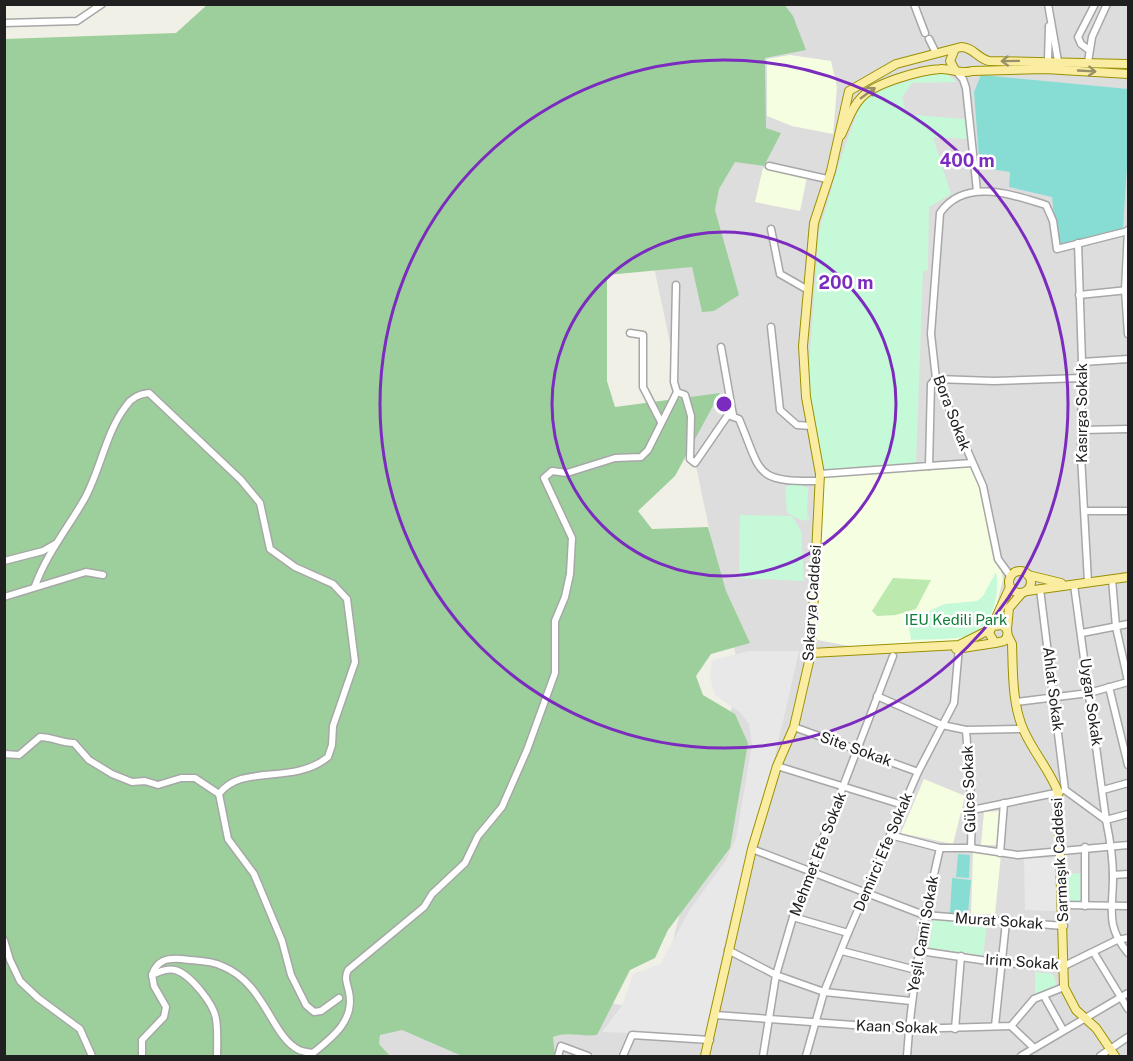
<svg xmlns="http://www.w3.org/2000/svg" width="1133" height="1061" font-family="'Public Sans',sans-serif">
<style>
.residential{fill:#dedddd}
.education{fill:#f6fee2}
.grass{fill:#bbe9ae}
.forest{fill:#9dcf9c}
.park{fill:#c6f9d8}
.pitch{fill:#87ddd4}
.parking{fill:#e8e8e8}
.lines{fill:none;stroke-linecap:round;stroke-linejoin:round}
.minor-casing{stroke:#a7a7a7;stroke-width:9}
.major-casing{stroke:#999103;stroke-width:10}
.minor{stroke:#fff;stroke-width:6}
.major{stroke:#faeda2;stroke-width:8}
.oneway{stroke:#989168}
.ring{fill:none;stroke:#7b2cbf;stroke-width:3}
.labels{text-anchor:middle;stroke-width:5;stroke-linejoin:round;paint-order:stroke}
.street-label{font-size:15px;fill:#202020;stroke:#fff}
.park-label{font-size:15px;fill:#0e7e37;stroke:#fff}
.centre{fill:#7b2cbf;stroke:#fff;stroke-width:3}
.ring-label{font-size:18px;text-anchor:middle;font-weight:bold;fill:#7b2cbf;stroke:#fff;stroke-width:5;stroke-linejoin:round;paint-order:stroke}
</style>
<rect width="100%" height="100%" fill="#f0f0e7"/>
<!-- residential -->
<path class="residential" d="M666,5H1128V1056H349L412,963L655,1012L740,675L642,210Z"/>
<!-- education -->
<g class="education">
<path d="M790,55L831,61L837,87L833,134L792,126L767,116V59Z"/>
<path d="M763,168L807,177L800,211L755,202Z"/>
<path d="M972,467L981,487L1003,579L995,611L973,640L855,647L812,639L822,476Z"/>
<path d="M924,779L965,796L953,844L901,833Z"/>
<path d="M1001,811L998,845H981L984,812Z"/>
<path d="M973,852L1001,854L995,914L971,915Z"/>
</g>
<!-- grass -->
<path class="grass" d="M893,578L931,580L916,609L896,615L877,616L872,611Z"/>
<!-- forest -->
<path class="forest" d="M208,4H784L793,16L806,50L765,58L766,128L781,133L764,166L735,162L719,189L715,210L739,295L714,311L702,312L692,267L607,275V381L615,407L720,393L675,476L638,511L652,529L708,527L726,591L750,643L711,654L696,676L703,695L735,714L748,743L730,848L668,930L655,958L630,970L597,1035C582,1037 567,1031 553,1037L555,1056H462L402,1030L380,1035L379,1044L390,1056H5L4,39L176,33Z"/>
<!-- park -->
<g class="park">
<path d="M938,73L947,74L957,82L912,83L902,97L905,109L914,115L965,119L967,139L933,137L951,194L929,207L928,270L923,271L916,464L822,470L808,380L819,231L840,160L859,108L866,98L883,88Z"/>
<path d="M796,483L808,488L807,515L810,518L803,521L787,513L785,487Z"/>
<path d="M740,515L792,516L801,531L804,581L739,578Z"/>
<path d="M996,572C1001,597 991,632 963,637C946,640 928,639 911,640L908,622L944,604L977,601L983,596Z"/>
<path d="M1082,873L1083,903H1067L1066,874Z"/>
<path d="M933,917L987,925L983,955L929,948Z"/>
<path d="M1035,972L1053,974L1057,987L1035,996Z"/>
</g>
<!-- pitch -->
<g class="pitch">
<path d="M981,75L1128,89V151L1123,229L1057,247L1052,197L1009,187L1010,172L990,169L989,160L979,158L974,92Z"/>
<path d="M958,854L970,855L969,878L956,877Z"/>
<path d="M952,878L971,880L968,914L950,913Z"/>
</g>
<!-- parking -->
<g class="parking">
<path d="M750,651H799L771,774L731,915L705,1036L602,1032L623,1004L633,974L660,964L691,908L726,860L736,838L752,745L749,724L741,713L715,695L710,677L712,660Z"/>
<path d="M1024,858H1055L1057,911L1025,910Z"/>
</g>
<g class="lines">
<!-- minor casing -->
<g class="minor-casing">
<g id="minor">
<path d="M914,4L925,33"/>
<path d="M1048,4L1058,61"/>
<path d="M4,23L77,21L102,4"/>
<path d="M929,39L936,53"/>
<path d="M1089,50L1081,44L1078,37L1095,4"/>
<path d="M1048,60L1049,26"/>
<path d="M1088,62L1092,37L1107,4"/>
<path d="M955,70L963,79L966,88L977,191"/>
<path d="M769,166L827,179"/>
<path d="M771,229L780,274L808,290"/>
<path d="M1128,230L1125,290L1128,334"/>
<path d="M1078,243L1082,362L1081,456L1088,582"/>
<path d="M676,285L674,382L677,392L685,395L691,416L690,459L695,463L728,415L739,419C762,473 753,482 819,481"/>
<path d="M1079,295L1128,290"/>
<path d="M771,327L780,410L797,425L811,426"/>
<path d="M630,333L643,335V387L661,422"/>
<path d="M721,347L733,415"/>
<path d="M1082,362L1128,359"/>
<path d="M1082,430L1128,429"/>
<path d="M929,466L972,463"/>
<path d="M820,474L929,466L931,384L936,379L994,381L1082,378"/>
<path d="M1085,511H1128"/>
<path d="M4,561L43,551L55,544"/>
<path d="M1011,577L998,559L983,486L936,379L931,334L940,213C965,177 1013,195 1046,205L1053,221L1057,249L1128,231"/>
<path d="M1112,579L1116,627L1128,681"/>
<path d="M1074,585L1106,820L1128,814"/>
<path d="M1040,589L1065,790"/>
<path d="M4,597L86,572L103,575"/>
<path d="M1082,633L1128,624"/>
<path d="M1109,687L1128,765"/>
<path d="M877,696L942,725L966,730L1023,729"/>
<path d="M1016,702L1089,693L1128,682"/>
<path d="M794,727L918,772"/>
<path d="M966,730L972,810L971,848"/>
<path d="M4,754L19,755L40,737C52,737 61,743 74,743L89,760L112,774L132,782L145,781L158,785L181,778H195L219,794C242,763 292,786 328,757L332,745L333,726L355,662L347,599L333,584L295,567L270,549L260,503L241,480L149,393C139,394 132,397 126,406C106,432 101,468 85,498C68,528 47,553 35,586"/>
<path d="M777,766L903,805"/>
<path d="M1065,790L1106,820C1110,839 1113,857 1113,877C1113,908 1105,926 1128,953"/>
<path d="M1103,790L1128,783"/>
<path d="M219,794L228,839L254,874L282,941L291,975L306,1005L314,1012L321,1011L339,998"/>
<path d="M972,810L1060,792"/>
<path d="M890,835L940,848H971L1018,855L1128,845"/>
<path d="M1085,847V906"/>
<path d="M752,849L924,915L1064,926"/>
<path d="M1000,853L1004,803"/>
<path d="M1113,875L1128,874"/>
<path d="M1063,905L1128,906"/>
<path d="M793,917L848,933"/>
<path d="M4,940L10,960L20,981L38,998L80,1029L92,1056"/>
<path d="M728,950L776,975L824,992L911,1001"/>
<path d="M842,951L916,970"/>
<path d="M920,951L1001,963L1062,967L1117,940L1128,938"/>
<path d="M1094,953L1128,1009"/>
<path d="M152,975C157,960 167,958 181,959C194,961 210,960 222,966C265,983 271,1036 299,1050C303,1052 309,1052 313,1053C333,1037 355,1020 349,992C347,983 344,978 348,970L424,907L432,894L465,863L478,836L502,807L527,750L555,673V621L565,597L570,574L572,538L544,478L552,471L567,473L615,458L641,457L648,450L677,392"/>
<path d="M1044,996L1063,1030"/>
<path d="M715,1015L909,1029L1011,1026L1034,999L1064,987"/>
<path d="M995,1026L1006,922"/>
<path d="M1011,1026L1034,1048"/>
<path d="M955,1029L961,956"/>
<path d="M142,1056V1040L164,1017L166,1007L154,986L152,975C159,972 167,968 175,970C190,974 214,1004 216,1019C218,1031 217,1044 217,1056"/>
<path d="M558,1056L561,1046L588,1056"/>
<path d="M623,1056L632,1035L710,1040"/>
<path d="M763,1056L776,975L793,917L893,656"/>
<path d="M806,1056L824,992L848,933L918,772L954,703L959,647"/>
<path d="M907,1056C912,986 923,917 940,848"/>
<path d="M1021,1056L1128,993"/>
<path d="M1100,1056L1128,1037"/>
</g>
</g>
<!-- major casing -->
<g class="major-casing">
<g id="major">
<path d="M954,51L950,61L955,70"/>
<path d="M841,135C847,123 851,108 861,98C874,83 921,70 940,69C952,68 960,75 972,71L1045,69L1128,74"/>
<circle cx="1020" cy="582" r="11"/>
<path d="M1028,575L1061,583"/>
<path d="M1027,591L1128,577"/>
<path d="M993,626L1002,625C1009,629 1009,636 1004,641L995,643L989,633L1010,587"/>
<path d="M1007,629L1009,608L1022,593"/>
<path d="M1008,636L1012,644C1013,672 1012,705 1024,731C1034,753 1050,771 1058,792L1064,987L1076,1010L1096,1028L1115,1056"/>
<path d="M956,649L995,643"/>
<path d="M811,653L959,645L989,630"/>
<path d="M705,1056L752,849L777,766L794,727L811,653L820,474L806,397L803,346L814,223L831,171L849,91L896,64L961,47C973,47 977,58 989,61L1128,64"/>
</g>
</g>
<!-- minor -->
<use href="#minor" class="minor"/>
<!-- major -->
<use href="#major" class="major"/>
</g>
<!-- one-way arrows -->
<defs><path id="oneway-shaft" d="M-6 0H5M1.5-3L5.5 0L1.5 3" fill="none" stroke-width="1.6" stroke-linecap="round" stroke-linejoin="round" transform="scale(1.5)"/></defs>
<g class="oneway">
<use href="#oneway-shaft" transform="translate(1010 61) rotate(179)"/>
<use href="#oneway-shaft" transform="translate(1087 71) rotate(3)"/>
<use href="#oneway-shaft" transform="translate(868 93) rotate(-36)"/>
</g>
<!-- distance rings -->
<g class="ring">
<circle cx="724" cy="404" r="172"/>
<circle cx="724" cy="404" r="344"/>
</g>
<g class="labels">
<!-- street labels -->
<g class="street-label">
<text transform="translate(952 413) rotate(69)" y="5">Bora Sokak</text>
<text transform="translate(1082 413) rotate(-90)" y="5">Kasırga Sokak</text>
<text transform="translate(812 603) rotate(-86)" y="5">Sakarya Caddesi</text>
<text transform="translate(1053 689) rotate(83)" y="5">Ahlat Sokak</text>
<text transform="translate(1091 702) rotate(82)" y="5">Uygar Sokak</text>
<text transform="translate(856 749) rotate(20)" y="5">Site Sokak</text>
<text transform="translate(969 789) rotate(-92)" y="5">Gülce Sokak</text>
<text transform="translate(883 852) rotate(-67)" y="5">Demirci Efe Sokak</text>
<text transform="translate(818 854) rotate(-69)" y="5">Mehmet Efe Sokak</text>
<text transform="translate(1060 860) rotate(-93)" y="5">Sarmaşık Caddesi</text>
<text transform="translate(999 921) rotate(4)" y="5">Murat Sokak</text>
<text transform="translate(923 934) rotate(-80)" y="5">Yeşil Cami Sokak</text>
<text transform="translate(1022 962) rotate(4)" y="5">Irim Sokak</text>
<text transform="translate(897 1027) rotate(2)" y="5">Kaan Sokak</text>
</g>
<!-- park labels -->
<g class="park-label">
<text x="956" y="625">IEU Kedili Park</text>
</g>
</g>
<circle cx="724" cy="404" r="9" class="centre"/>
<g class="ring-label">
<text x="967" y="167">400 m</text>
<text x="846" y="289">200 m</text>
</g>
<!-- border -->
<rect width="1133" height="1061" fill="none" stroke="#202020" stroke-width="12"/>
</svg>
